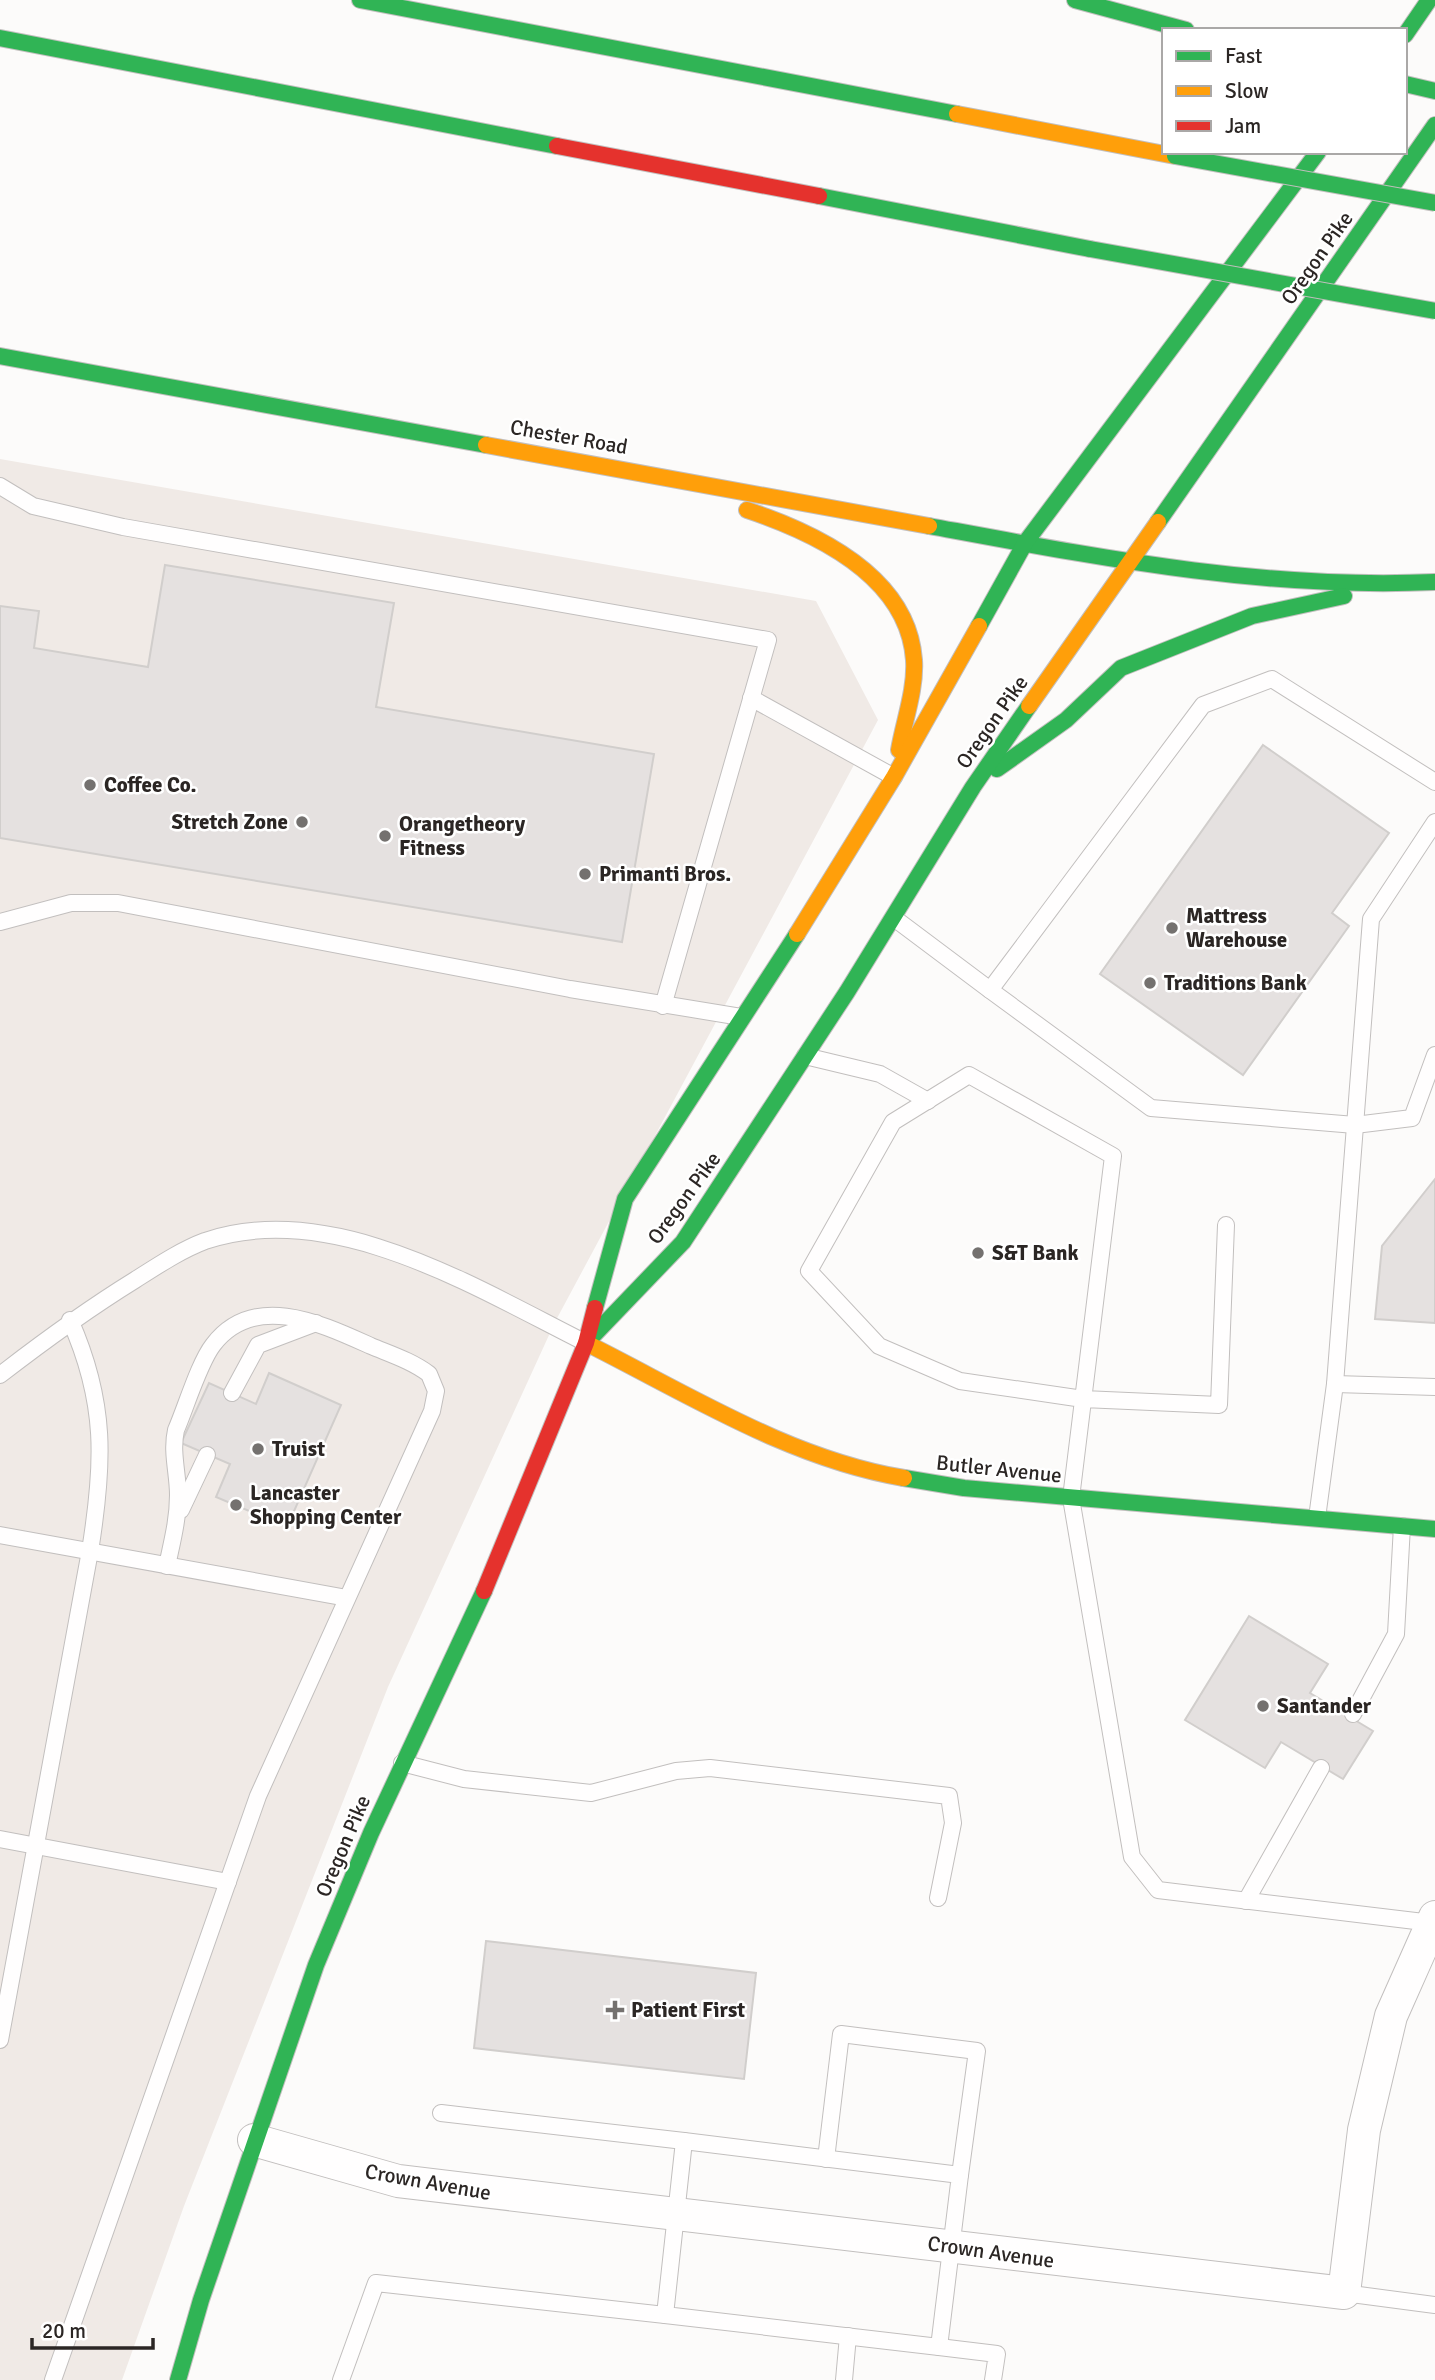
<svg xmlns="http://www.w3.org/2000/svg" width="1435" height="2380" font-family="Signika,sans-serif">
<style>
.built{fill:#f0eae6}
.building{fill:#e5e1e0;stroke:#d1cecc;stroke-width:2}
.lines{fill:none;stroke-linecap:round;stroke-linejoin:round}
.lane-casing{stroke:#c2bfbe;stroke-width:18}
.street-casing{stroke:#c2bfbe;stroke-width:34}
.fast-casing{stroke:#c2bfbe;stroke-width:18}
.slow-casing{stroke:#c2bfbe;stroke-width:18}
.jam-casing{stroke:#c2bfbe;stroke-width:18}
.lane{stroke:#fffefe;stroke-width:16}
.street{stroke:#fffefe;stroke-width:32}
.fast{stroke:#30b455;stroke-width:16}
.slow{stroke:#ff9f0a;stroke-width:16}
.jam{stroke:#e5322d;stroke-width:16}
.fast-bridge-casing{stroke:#c2bfbe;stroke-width:18;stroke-linecap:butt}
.fast-bridge{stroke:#30b455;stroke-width:16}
.poi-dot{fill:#74716f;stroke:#fff;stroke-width:2.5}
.labels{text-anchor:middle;stroke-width:5;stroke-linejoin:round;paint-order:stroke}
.street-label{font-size:21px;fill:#2b2624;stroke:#fff}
.poi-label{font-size:21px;font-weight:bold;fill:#2b2624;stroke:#fff;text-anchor:start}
</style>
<rect width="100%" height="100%" fill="#fcfbfa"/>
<!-- built -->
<path class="built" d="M0,459L816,601L878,720L555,1322L388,1687L184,2206L122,2380H0Z"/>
<!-- building -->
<g class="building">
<path d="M165,565L394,603L376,707L654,754L622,942L0,838V606L39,611L34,648L148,667Z"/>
<path d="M1263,745L1389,833L1332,913L1349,926L1243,1075L1100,974Z"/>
<path d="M1435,1179V1323L1375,1319L1382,1246Z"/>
<path d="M269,1373L341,1405L287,1527L216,1497L230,1464L181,1443L209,1383L256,1404Z"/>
<path d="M1249,1616L1328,1664L1310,1693L1373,1731L1343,1779L1281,1742L1265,1768L1185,1720Z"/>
<path d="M486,1941L756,1973L744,2079L474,2048Z"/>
</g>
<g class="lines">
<!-- lane casing -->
<g class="lane-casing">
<g id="lane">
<path d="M0,486L33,506L123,527L768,640L663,1006"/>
<path d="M751,698L894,777"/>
<path d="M894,918L990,990L1203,705L1272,679L1435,782"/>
<path d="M0,922L71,903H118L570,989L741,1017"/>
<path d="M990,990L1151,1108L1355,1125L1412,1118L1435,1055"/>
<path d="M805,1056L880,1074L928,1101"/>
<path d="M1226,1225L1219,1405L1083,1399L960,1381L879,1346L809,1271L893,1122L969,1075L1113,1156L1071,1498L1132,1857L1158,1890L1432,1923"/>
<path d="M0,1375C44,1341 88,1309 135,1280C157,1266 181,1250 205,1241C332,1198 476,1288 586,1343"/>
<path d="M1335,1384L1371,919L1435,822"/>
<path d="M232,1393L258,1345L316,1323"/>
<path d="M181,1510L207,1455"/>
<path d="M1317,1518L1335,1384L1435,1387"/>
<path d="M0,1535L347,1598"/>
<path d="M1353,1714L1396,1634L1402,1526"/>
<path d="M402,1763L464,1779L591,1793L676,1771L710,1768L949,1796L953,1823L938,1898"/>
<path d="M0,1839L228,1882"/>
<path d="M1246,1901L1321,1768"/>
<path d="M0,2040L90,1551C104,1464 107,1403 70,1320"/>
<path d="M441,2113L684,2141"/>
<path d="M684,2141L960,2175L939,2347L665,2315Z"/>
<path d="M826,2159L841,2034L977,2051L960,2175"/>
<path d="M1344,2293L1435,2305"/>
<path d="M939,2347L997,2354L993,2380"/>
<path d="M53,2380L258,1796L432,1411L436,1391L429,1374C412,1361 390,1354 371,1346C322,1324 254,1291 213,1345C199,1363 186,1407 176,1430C171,1452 178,1473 178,1495C178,1520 172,1542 167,1566"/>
<path d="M341,2380L376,2283L665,2315"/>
<path d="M844,2380L848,2336"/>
</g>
</g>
<!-- street casing -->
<g class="street-casing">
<path id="street" d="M254,2140L398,2181L1344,2293L1364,2130L1391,2016L1435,1917"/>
</g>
<!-- fast casing -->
<g class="fast-casing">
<g id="fast">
<path d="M360,0L957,114"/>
<path d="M1075,0L1186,30"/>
<path d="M1405,35L1429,0"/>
<path d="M0,38L557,146"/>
<path d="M1405,84L1435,91"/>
<path d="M819,196L1090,249"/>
<path d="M0,356L486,445"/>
<path d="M1158,522L1435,125"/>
<path d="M929,526C1097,557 1263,590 1435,582"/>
<path d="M979,626L1025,543L1318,152"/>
<path d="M997,769L1066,720L1121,668L1252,616L1344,596"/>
<path d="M595,1308L625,1199L797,934"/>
<path d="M588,1341L683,1242L847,992L973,787L1029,706"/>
<path d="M904,1478L964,1488L1435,1529"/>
<path d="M178,2380L201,2300L316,1965L371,1833L484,1591"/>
</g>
</g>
<!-- slow casing -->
<g class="slow-casing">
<g id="slow">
<path d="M957,114L1175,156"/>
<path d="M486,445L929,526"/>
<path d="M747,510C816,533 908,576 914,660C916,689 904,721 899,750"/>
<path d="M1029,706L1158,522"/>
<path d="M797,934L894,777L979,626"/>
<path d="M586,1343C688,1394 790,1459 904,1478"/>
</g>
</g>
<!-- jam casing -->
<g class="jam-casing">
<g id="jam">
<path d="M557,146L819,196"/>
<path d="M484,1591L586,1343L595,1308"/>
</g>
</g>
<!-- lane -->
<use href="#lane" class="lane"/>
<!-- street -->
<use href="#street" class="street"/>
<!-- fast -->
<use href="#fast" class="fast"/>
<!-- slow -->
<use href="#slow" class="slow"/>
<!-- jam -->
<use href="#jam" class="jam"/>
<!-- fast-bridge casing -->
<g class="fast-bridge-casing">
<g id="fast-bridge">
<path d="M1175,156L1435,203"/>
<path d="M1090,249L1435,311"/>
</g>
</g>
<!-- fast-bridge -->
<use href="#fast-bridge" class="fast-bridge"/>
</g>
<!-- markers -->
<g class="poi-dot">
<circle cx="90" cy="785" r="7"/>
<circle cx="302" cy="822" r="7"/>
<circle cx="385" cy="836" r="7"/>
<circle cx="585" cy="874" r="7"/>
<circle cx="1172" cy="928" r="7"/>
<circle cx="1150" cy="983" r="7"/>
<circle cx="978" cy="1253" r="7"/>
<circle cx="258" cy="1449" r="7"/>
<circle cx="236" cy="1505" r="7"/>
<circle cx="1263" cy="1706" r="7"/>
<path d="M611.5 1999.5h7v7h7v7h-7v7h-7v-7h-7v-7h7z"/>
</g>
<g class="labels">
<!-- street labels -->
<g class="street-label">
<text transform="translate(1317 258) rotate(-55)" y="7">Oregon Pike</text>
<text transform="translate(569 437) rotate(10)" y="7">Chester Road</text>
<text transform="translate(992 722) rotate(-55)" y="7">Oregon Pike</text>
<text transform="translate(684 1198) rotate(-54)" y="7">Oregon Pike</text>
<text transform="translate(999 1469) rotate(6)" y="7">Butler Avenue</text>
<text transform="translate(343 1846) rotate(-67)" y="7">Oregon Pike</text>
<text transform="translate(428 2182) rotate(10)" y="7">Crown Avenue</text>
<text transform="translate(991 2252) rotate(8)" y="7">Crown Avenue</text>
</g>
<!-- poi labels -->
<g class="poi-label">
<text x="104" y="792">Coffee Co.</text>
<text x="288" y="829" text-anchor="end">Stretch Zone</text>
<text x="399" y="831">Orangetheory<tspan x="399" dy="24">Fitness</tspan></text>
<text x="599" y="881">Primanti Bros.</text>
<text x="1186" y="923">Mattress<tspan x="1186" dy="24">Warehouse</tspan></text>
<text x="1164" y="990">Traditions Bank</text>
<text x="992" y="1260">S&amp;T Bank</text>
<text x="272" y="1456">Truist</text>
<text x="250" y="1500">Lancaster<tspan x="250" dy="24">Shopping Center</tspan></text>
<text x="1277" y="1713">Santander</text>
<text x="631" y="2017">Patient First</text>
</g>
</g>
<!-- legend -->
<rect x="1162" y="28" width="245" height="126" fill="#ffffff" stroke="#aaa8a7" stroke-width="2"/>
<rect x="1176" y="51" width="35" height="10" fill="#30b455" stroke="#aaa8a7" stroke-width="2"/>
<text x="1225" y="63" font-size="21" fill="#2b2624">Fast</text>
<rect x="1176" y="86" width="35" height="10" fill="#ff9f0a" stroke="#aaa8a7" stroke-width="2"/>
<text x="1225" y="98" font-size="21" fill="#2b2624">Slow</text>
<rect x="1176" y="121" width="35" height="10" fill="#e5322d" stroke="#aaa8a7" stroke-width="2"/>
<text x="1225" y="133" font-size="21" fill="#2b2624">Jam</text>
<!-- scale -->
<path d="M32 2338v10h121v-10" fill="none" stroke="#2b2624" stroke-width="3.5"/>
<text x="42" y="2338" font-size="21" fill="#2b2624" stroke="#ffffff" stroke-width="5" paint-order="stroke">20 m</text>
</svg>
